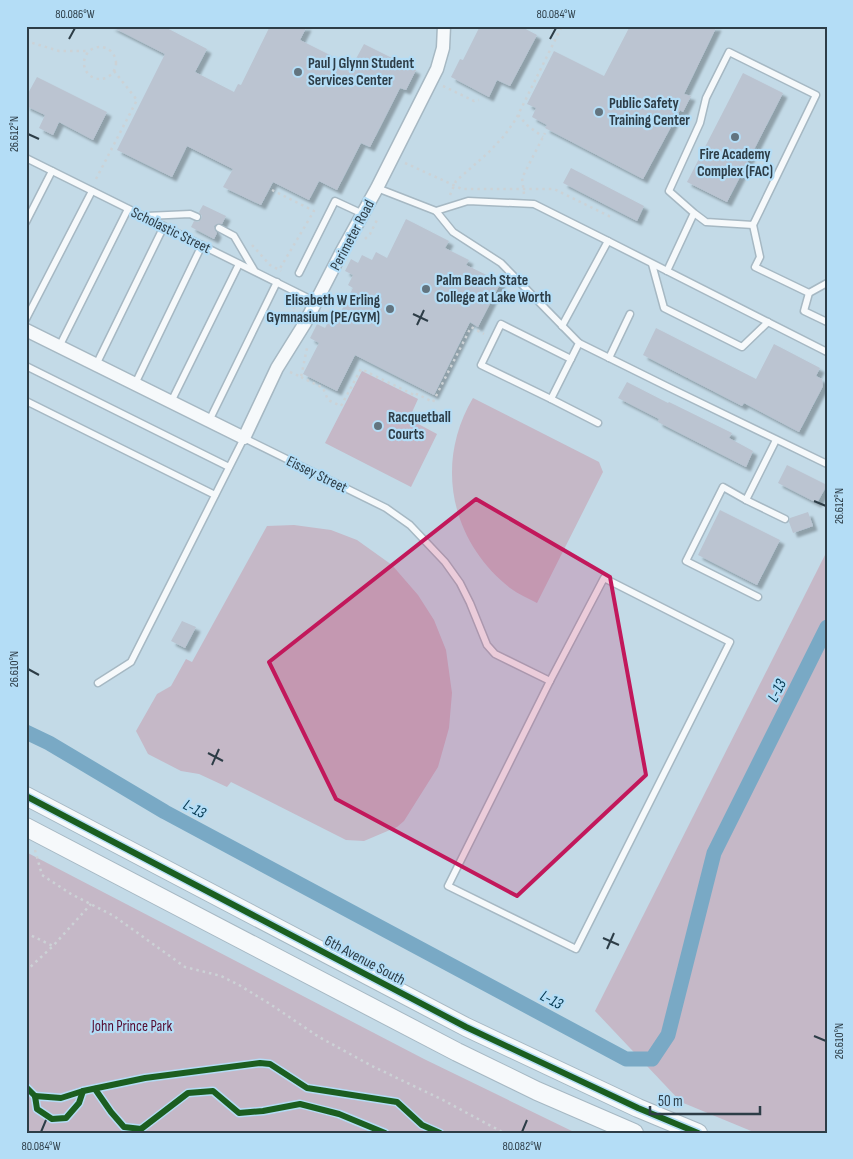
<svg xmlns="http://www.w3.org/2000/svg" width="853" height="1159" font-family="'Sofia Sans Condensed',sans-serif">
<style>
.green{fill:#c5b8c7}
.lines{fill:none;stroke-linecap:round;stroke-linejoin:round}
.canal{stroke:#79a9c5;stroke-width:15}
.building{fill:#bbc4d1;filter:url(#shadow)}
.lane-casing{stroke:#a6b8c3;stroke-width:9}
.street-casing{stroke:#a6b8c3;stroke-width:15}
.secondary-casing{stroke:#a6b8c3;stroke-width:20}
.path{stroke:#ccd2d6;stroke-width:2.5;stroke-dasharray:2.5 4;stroke-linecap:butt}
.lane{stroke:#f6f9fb;stroke-width:6}
.street{stroke:#f6f9fb;stroke-width:12}
.secondary{stroke:#f6f9fb;stroke-width:18}
.cycleway-casing{stroke:#b4ddf6;stroke-width:9}
.cycleway{stroke:#1b5e20;stroke-width:6}
.marked{fill:#c2185b;fill-opacity:0.2;stroke:#c2185b;stroke-width:4;stroke-linejoin:round}
.ticks{fill:none;stroke:#2d3d47;stroke-width:2}
.poi-dot{fill:#62747f;stroke:#b4ddf6;stroke-width:2}
.labels{text-anchor:middle;stroke-width:4.5;stroke-linejoin:round;paint-order:stroke}
.poi-label{font-size:15px;font-weight:bold;fill:#2d3d47;stroke:#b4ddf6;text-anchor:start}
.street-label{font-size:15px;fill:#2d3d47;stroke:#b4ddf6}
.park-label{font-size:15px;fill:#550b30;stroke:#b4ddf6}
.water-label{font-size:16px;font-style:italic;fill:#02364f;stroke:#b4ddf6}
.neatline{fill:none;stroke:#2d3d47;stroke-width:2}
.ticks-label{font-size:12px;text-anchor:middle;fill:#2d3d47}
</style>
<defs>
<filter id="shadow"><feDropShadow dx="4.5" dy="4.5" stdDeviation="1" flood-color="#0004"/></filter>
</defs>
<rect width="100%" height="100%" fill="#c3dae7"/>
<!-- green -->
<g class="green">
<path d="M362,371L418,399L409,419L437,434L411,487L325,443Z"/>
<path d="M473,398L599,462L603,472L537,603C528,598 518,594 510,588C451,541 434,464 473,398Z"/>
<path d="M294,525L331,530L357,540L392,565L418,595L434,620L446,650L452,693L449,728L438,767L404,821L397,827L364,841L346,840L231,782L227,787L199,774L181,771L148,754L136,731L157,694L171,686L186,659L192,662L267,526Z"/>
<path d="M827,551V1133H756L681,1102L595,1011Z"/>
<path d="M26,852L424,1059L576,1133H26Z"/>
</g>
<g class="lines">
<!-- canal -->
<path class="canal" d="M26,732L49,743L165,812L626,1059H652L668,1035L714,853L827,627"/>
</g>
<!-- building -->
<g class="building">
<path d="M110,26H163L207,49L195,72L234,92L238,84L241,85L270,26H307L300,40L352,66L364,44L416,70L406,90L400,88L370,147L361,143L337,190L319,181L309,200L273,182L261,205L223,187L233,169L187,146L172,177L117,150L165,54Z"/>
<path d="M480,26H520L537,35L510,86L497,80L489,97L451,77L460,59L463,60Z"/>
<path d="M630,26H717L684,94L691,96L683,112L680,110L643,179L545,128L547,125L532,117L536,108L527,104L554,51L604,76Z"/>
<path d="M743,73L783,93L727,202L687,182Z"/>
<path d="M37,77L107,112L93,140L59,122L53,135L39,128L45,115L26,106V97Z"/>
<path d="M571,168L644,206L637,221L563,183Z"/>
<path d="M203,205L226,216L222,224H217L214,226L215,230L217,233L214,239L191,227L194,221L198,222L201,219L202,216L199,212Z"/>
<path d="M406,219L449,241L445,248L469,260L466,265L501,282L478,327L470,322L434,395L355,355L337,391L303,374L319,343L310,338L317,324L325,328L328,322L334,325L353,288L348,285L353,275L345,271L351,259L358,263L362,255L372,260L376,252L387,258Z"/>
<path d="M656,328L756,379L774,344L820,368L816,376L822,379L823,386L799,432L744,403L742,406L643,355Z"/>
<path d="M627,382L668,403L669,402L732,433L729,438L753,451L746,467L658,422L659,419L618,398Z"/>
<path d="M787,465L827,485L817,503L778,483Z"/>
<path d="M720,510L780,540L757,585L698,555Z"/>
<path d="M808,512L813,526L793,533L789,522L790,518Z"/>
<path d="M182,621L196,627L185,648L171,641Z"/>
</g>
<g class="lines">
<!-- lane casing -->
<g class="lane-casing">
<g id="lane">
<path d="M26,158L316,302"/>
<path d="M377,188L436,211L453,232L501,263L579,343L551,399L598,423"/>
<path d="M436,211L468,201L534,204L608,241L562,326"/>
<path d="M146,216L190,214L197,217"/>
<path d="M26,222L52,171"/>
<path d="M753,225L760,257L755,267L809,293"/>
<path d="M219,228L234,236L254,270"/>
<path d="M608,241L827,352"/>
<path d="M652,264L664,308L742,347L768,322"/>
<path d="M667,271L694,213L669,191L700,123L706,98L729,52L816,95L753,225L706,222L694,213"/>
<path d="M299,273L335,201L363,214"/>
<path d="M827,283L809,293L804,311L827,322"/>
<path d="M26,319L92,191"/>
<path d="M579,343L670,388L827,464"/>
<path d="M59,347L128,209"/>
<path d="M609,358L630,314"/>
<path d="M96,365L164,226"/>
<path d="M26,366L229,467"/>
<path d="M135,384L202,245"/>
<path d="M551,399L481,365L501,324L571,359"/>
<path d="M26,401L215,495"/>
<path d="M171,402L239,264"/>
<path d="M209,421L277,282"/>
<path d="M776,440L746,500L785,519"/>
<path d="M746,500L723,487L686,561L758,597"/>
<path d="M604,578L730,642L576,949L448,886L550,681Z"/>
<path d="M98,683L131,662L244,438L386,508L410,525L445,562L460,583L470,603L487,645L495,654L550,681"/>
</g>
</g>
<!-- street casing -->
<g class="street-casing">
<path id="street" d="M26,330L244,438L277,368L305,323L341,253L377,188L437,69L443,48L444,26"/>
</g>
<!-- secondary casing -->
<g class="secondary-casing">
<g id="secondary">
<path d="M26,796L466,1027L638,1108L698,1133"/>
<path d="M26,827L457,1052L537,1091L634,1133"/>
</g>
</g>
<!-- path -->
<g class="path">
<path d="M26,41L59,51H88"/>
<circle cx="100" cy="63" r="16"/>
<path d="M443,86L474,101L479,100"/>
<path d="M518,115L527,125L543,137"/>
<path d="M405,163L462,189H554L613,218"/>
<path d="M96,179L137,100L114,71"/>
<path d="M272,190L314,211L279,270"/>
<path d="M524,194L522,178L545,133"/>
<path d="M450,195L456,181L489,152L504,136L516,119L562,26"/>
<path d="M365,239L370,234L378,218"/>
<path d="M252,245L270,265L281,271"/>
<path d="M295,313L292,312L296,304"/>
<path d="M290,372L301,377L307,348"/>
<path d="M301,377L323,388L328,400L341,406L361,369L416,396L417,394L433,402L471,327L484,334"/>
<path d="M35,850L42,875L71,894L114,916L185,967L221,976L239,985L270,1004L319,1037L372,1066L443,1100L504,1133"/>
<path d="M26,933L53,946L91,904"/>
<path d="M26,971L53,946"/>
</g>
<!-- lane -->
<use href="#lane" class="lane"/>
<!-- street -->
<use href="#street" class="street"/>
<!-- secondary -->
<use href="#secondary" class="secondary"/>
<!-- cycleway casing -->
<g class="cycleway-casing">
<g id="cycleway">
<path d="M26,796L466,1027L638,1108L698,1133"/>
<path d="M26,1087L35,1096L37,1109L52,1119L66,1118L79,1103L83,1091"/>
<path d="M95,1089L111,1112L124,1127L141,1129L188,1093L213,1091L239,1113L263,1111L300,1104L339,1114L385,1133"/>
<path d="M35,1096L61,1098L83,1091L145,1078L260,1063L270,1064L307,1088L397,1102L422,1125L440,1133"/>
</g>
</g>
<!-- cycleway -->
<use href="#cycleway" class="cycleway"/>
</g>
<!-- marked area -->
<path class="marked" d="M476,499L610,577L646,775L517,896L336,799L269,662Z"/>
<!-- ticks -->
<path class="ticks" d="M69,39L75,28M550,39L556,28M28,134L39,139M413,314L428,321M417,325L424,310M814,501L826,506M28,669L39,675M208,753L223,761M212,765L219,749M603,938L619,945M607,949L614,933M814,1036L826,1041M41,1132L46,1120M522,1132L527,1120"/>
<!-- markers -->
<g class="poi-dot">
<circle cx="298" cy="72" r="5"/>
<circle cx="599" cy="112" r="5"/>
<circle cx="735" cy="137" r="5"/>
<circle cx="426" cy="289" r="5"/>
<circle cx="390" cy="309" r="5"/>
<circle cx="378" cy="426" r="5"/>
</g>
<g class="labels">
<!-- poi labels -->
<g class="poi-label">
<text x="308" y="68">Paul J Glynn Student<tspan x="308" dy="17">Services Center</tspan></text>
<text x="609" y="108">Public Safety<tspan x="609" dy="17">Training Center</tspan></text>
<text x="735" y="159" text-anchor="middle">Fire Academy<tspan x="735" dy="17">Complex (FAC)</tspan></text>
<text x="436" y="285">Palm Beach State<tspan x="436" dy="17">College at Lake Worth</tspan></text>
<text x="380" y="305" text-anchor="end">Elisabeth W Erling<tspan x="380" dy="17">Gymnasium (PE/GYM)</tspan></text>
<text x="388" y="422">Racquetball<tspan x="388" dy="17">Courts</tspan></text>
</g>
<!-- street labels -->
<g class="street-label">
<text transform="translate(171 230) rotate(26)" y="5">Scholastic Street</text>
<text transform="translate(352 235) rotate(-62)" y="5">Perimeter Road</text>
<text transform="translate(317 474) rotate(26)" y="5">Eissey Street</text>
<text transform="translate(365 960) rotate(28)" y="5">6th Avenue South</text>
</g>
<!-- park labels -->
<g class="park-label">
<text x="132" y="1031">John Prince Park</text>
</g>
<!-- water labels -->
<g class="water-label">
<text transform="translate(776 690) rotate(-63)" y="6">L-13</text>
<text transform="translate(195 808) rotate(28)" y="6">L-13</text>
<text transform="translate(552 999) rotate(28)" y="6">L-13</text>
</g>
</g>
<!-- border -->
<rect width="853" height="1159" fill="none" stroke="#b4ddf6" stroke-width="55"/>
<!-- scale -->
<path d="M650 1106v8h110v-8" fill="none" stroke="#2d3d47" stroke-width="2.5"/>
<text x="658" y="1106" font-size="15" fill="#2d3d47" stroke="#b4ddf6" stroke-width="4" paint-order="stroke">50 m</text>
<rect x="28" y="28" width="798" height="1104" class="neatline"/>
<g class="ticks-label">
<text x="75" y="18">80.086°W</text>
<text x="556" y="18">80.084°W</text>
<text transform="translate(14 134) rotate(-90)" y="4">26.612°N</text>
<text transform="translate(839 506) rotate(-90)" y="4">26.612°N</text>
<text transform="translate(14 669) rotate(-90)" y="4">26.610°N</text>
<text transform="translate(839 1041) rotate(-90)" y="4">26.610°N</text>
<text x="41" y="1150">80.084°W</text>
<text x="522" y="1150">80.082°W</text>
</g>
</svg>
